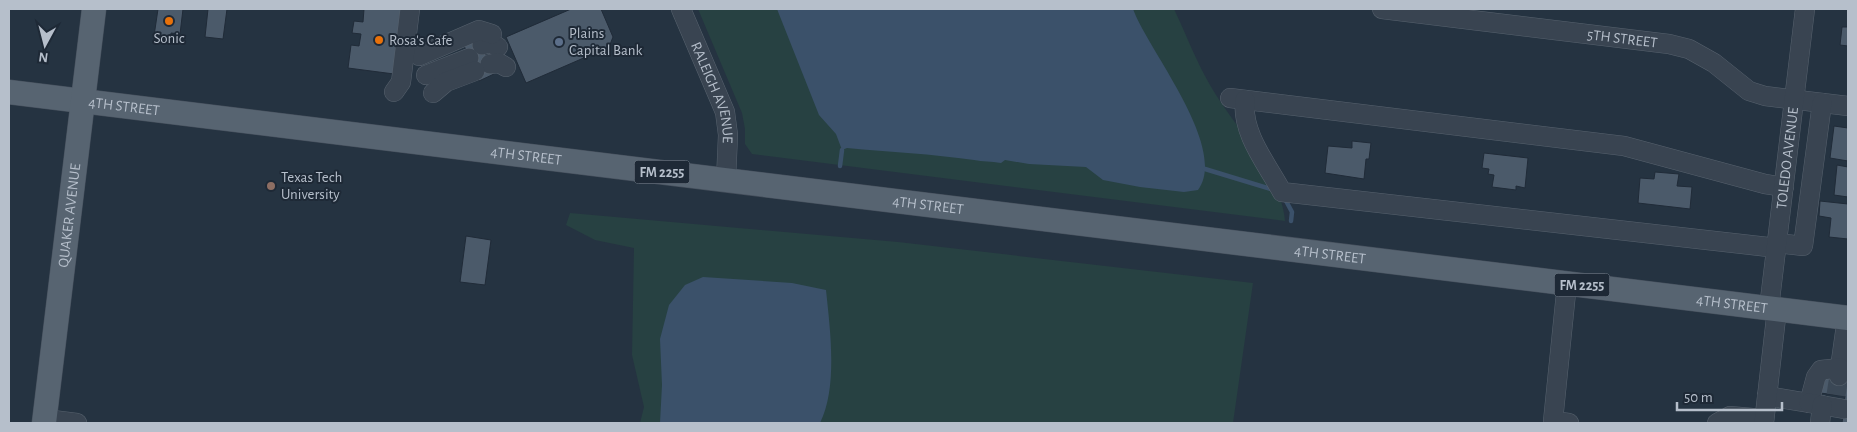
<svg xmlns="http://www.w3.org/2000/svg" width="1857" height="432" font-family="'Alegreya Sans',sans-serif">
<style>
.green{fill:#274142}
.water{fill:#3b516a}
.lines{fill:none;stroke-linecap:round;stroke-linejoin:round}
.stream{stroke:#3b516a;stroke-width:4.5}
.building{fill:#4b5a6a;stroke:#202b38}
.minor-tunnel{stroke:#3b4856;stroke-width:19;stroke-dasharray:19 9;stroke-linecap:butt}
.minor-casing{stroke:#57626e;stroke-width:20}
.major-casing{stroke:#46505d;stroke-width:25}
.minor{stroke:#394451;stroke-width:19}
.major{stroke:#576471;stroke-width:24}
.food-dot{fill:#e8710a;stroke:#1e2936;stroke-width:2}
.service-dot{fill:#5c6f8a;stroke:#1e2936;stroke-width:2}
.education-dot{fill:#8d6e63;stroke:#1e2936;stroke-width:2}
.labels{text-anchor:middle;stroke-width:4;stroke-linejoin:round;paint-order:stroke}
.shield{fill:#1e2936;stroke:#88929e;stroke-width:1}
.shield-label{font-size:14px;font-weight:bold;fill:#b6bfcb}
.poi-label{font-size:15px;fill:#b6bfcb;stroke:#1e2936;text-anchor:start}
.street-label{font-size:15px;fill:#b6bfcb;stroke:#1e2936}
</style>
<rect width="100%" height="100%" fill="#253341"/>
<!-- green -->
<g class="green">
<path d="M698,9H1174C1186,34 1196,61 1210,85C1233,126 1281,172 1285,221L752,154L745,144V129L742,113Z"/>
<path d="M570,213L898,242L1253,283L1233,423H640L644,407L632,355L634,248L595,240L566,225Z"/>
</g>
<!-- water -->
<g class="water">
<path d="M777,9H1133C1148,50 1229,148 1198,190L1184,192L1140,187L1103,180L1086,167L1029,164L1005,160L1001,163C991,161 983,162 974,160C932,154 890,152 847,148L842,150L836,134L819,115Z"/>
<path d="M703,277L792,283L826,290C830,329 838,387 820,423H660L662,385L660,339L669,305L685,285Z"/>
</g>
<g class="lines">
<!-- stream -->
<g class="stream">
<path d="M840,166L842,150"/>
<path d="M1205,169L1274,190"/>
<path d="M1285,199L1292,212L1291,221"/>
</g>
</g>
<!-- building -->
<g class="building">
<path d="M158,9H183L180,34L171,33V38L154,36Z"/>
<path d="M208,9H227L223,39L205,37Z"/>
<path d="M364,9H402L394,74L348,68L351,45L359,46L361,34L352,33L354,21L363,22Z"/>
<path d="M571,9H601L613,37L609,47L526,83L506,37Z"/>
<path d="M1842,27H1848V46L1840,45Z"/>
<path d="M477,34L494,74L479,81L462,41Z"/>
<path d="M1834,126L1848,128V161L1830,158Z"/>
<path d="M1352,141L1371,143L1369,159H1366L1364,179L1325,173L1328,146L1352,148Z"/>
<path d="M1484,153L1528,158L1525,188L1516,186V190L1492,187L1494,175L1488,174L1489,169L1482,168Z"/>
<path d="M1837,165L1848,167V197L1834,195Z"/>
<path d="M1655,172L1679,174L1677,186L1692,187L1690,209L1638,203L1640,178L1654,179Z"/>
<path d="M1820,201L1848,204V239L1829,237L1831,218L1819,216Z"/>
<path d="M466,236L491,240L485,285L460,282Z"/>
<path d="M1822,374L1848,377V423H1842L1845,396L1820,393Z"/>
</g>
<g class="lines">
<!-- minor-tunnel -->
<path class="minor-tunnel" d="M1836,395L1839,376"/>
<!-- minor casing -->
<g class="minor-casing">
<g id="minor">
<path id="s1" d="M681,9L725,112L728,135L726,180"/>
<path id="s2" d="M1382,9L1669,44L1689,49L1714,63L1749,91L1765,96L1848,106"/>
<path d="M482,45L490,43L498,47"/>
<path d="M419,56L479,30L492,34"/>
<path d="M490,64L499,63L506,67"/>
<path d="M426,75L469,58"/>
<path d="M394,92L401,82L410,9"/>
<path d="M433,93L446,82L475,71"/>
<path d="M1230,98L1624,146L1765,184L1784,187"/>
<path d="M1245,100C1241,133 1267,164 1282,192L1777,248"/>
<path d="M1777,243L1803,246L1822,103"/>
<path d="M1567,283L1553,421L1569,423"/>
<path id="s3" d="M1769,308L1805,9"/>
<path d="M1847,318L1840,368L1848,369"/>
<path d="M1767,396L1809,403L1816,377L1821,370L1840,368L1839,376"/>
<path d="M1809,403L1844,409"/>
<path d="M45,419L77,423"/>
<path d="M1717,423L1730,416L1764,419"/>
<path d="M1764,423L1777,309"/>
<path d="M1820,423L1822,405"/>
</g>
</g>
<!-- major casing -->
<g class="major-casing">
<g id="major">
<path id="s4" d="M9,92L1848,318"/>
<path id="s5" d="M44,423L94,9"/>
</g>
</g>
<!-- minor -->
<use href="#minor" class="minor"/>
<!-- major -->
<use href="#major" class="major"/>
</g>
<!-- markers -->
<g class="food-dot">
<circle cx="169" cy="21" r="5"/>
<circle cx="379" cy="40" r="5"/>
</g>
<circle class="service-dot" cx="559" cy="42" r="5"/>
<circle class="education-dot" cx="271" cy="186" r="5"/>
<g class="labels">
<!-- shield labels -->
<g class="shield">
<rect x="634.5" y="160.5" width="55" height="23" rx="4"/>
<rect x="1554.5" y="273.5" width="55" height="23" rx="4"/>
</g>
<g class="shield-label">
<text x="662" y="177">FM 2255</text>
<text x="1582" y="290">FM 2255</text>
</g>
<!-- poi labels -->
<g class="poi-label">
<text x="569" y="38">Plains<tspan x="569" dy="17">Capital Bank</tspan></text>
<text x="169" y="43" text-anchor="middle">Sonic</text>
<text x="389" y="45">Rosa's Cafe</text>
<text x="281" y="182">Texas Tech<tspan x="281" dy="17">University</tspan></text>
</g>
<!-- street labels -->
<g class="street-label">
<text dy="5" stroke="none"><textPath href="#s2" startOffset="242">5TH STREET</textPath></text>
<text dy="5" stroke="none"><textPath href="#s1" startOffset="90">RALEIGH AVENUE</textPath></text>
<text dy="5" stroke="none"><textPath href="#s4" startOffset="116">4TH STREET</textPath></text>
<text dy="5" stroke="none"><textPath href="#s4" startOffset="521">4TH STREET</textPath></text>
<text dy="5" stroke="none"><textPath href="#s3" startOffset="151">TOLEDO AVENUE</textPath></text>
<text dy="5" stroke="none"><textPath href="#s4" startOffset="926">4TH STREET</textPath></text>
<text dy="5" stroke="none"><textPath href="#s5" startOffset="209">QUAKER AVENUE</textPath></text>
<text dy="5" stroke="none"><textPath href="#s4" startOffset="1331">4TH STREET</textPath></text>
<text dy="5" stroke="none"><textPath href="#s4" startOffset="1736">4TH STREET</textPath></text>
</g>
</g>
<!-- border -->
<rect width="1857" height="432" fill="none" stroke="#b6bfcb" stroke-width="20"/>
<!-- north arrow -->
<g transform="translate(45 45) rotate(187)" stroke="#1e2936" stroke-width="4" paint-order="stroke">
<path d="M0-4L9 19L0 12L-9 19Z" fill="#b6bfcb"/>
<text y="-8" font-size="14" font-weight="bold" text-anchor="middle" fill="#b6bfcb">N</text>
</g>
<!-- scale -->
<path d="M1677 402v8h105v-8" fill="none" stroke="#b6bfcb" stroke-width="2.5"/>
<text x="1684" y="402" font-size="15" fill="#b6bfcb" stroke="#1e2936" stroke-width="4" paint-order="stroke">50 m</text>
</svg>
